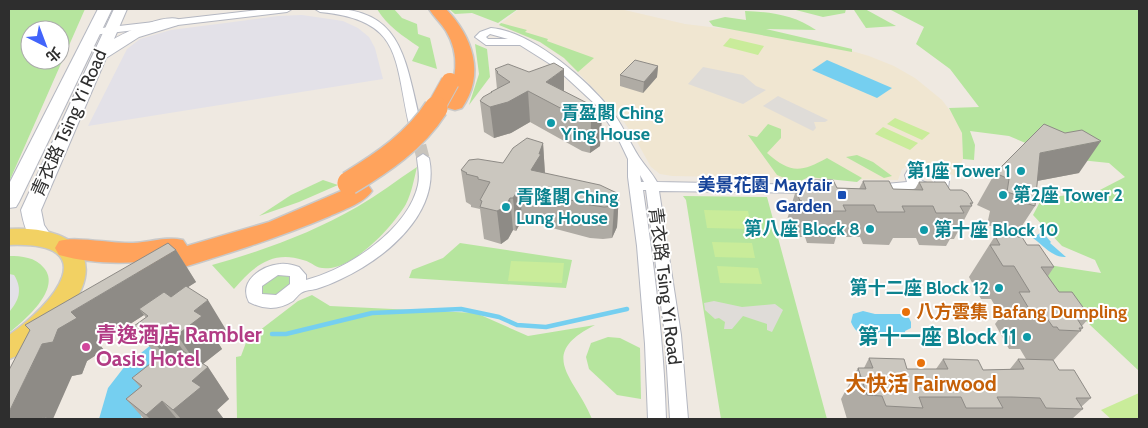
<svg xmlns="http://www.w3.org/2000/svg" width="1148" height="428" font-family="Cabin,'Noto Sans TC',sans-serif">
<style>
.industrial{fill:#e3e1e8}
.education{fill:#f0e6d1}
.green{fill:#b6e59e;fill-rule:evenodd}
.pitch{fill:#c9ec9a}
.plaza{fill:#dfdcd8}
.water{fill:#75cff0}
.lines{fill:none;stroke-linecap:round;stroke-linejoin:round}
.stream{stroke:#75cff0;stroke-width:4.5}
.street-tunnel{stroke:#c8c4bd;stroke-width:13;stroke-dasharray:13 6;stroke-linecap:butt}
.street-casing{stroke:#b4b7c1;stroke-width:2}
.secondary-casing{stroke:#b4b7c1;stroke-width:2}
.primary-casing{stroke:#c9c9c9;stroke-width:3}
.highway-casing{stroke:#c9c9c9;stroke-width:3}
.street{fill:#fff;fill-rule:evenodd}
.secondary{fill:#fff;fill-rule:evenodd}
.primary{fill:#f2d163;fill-rule:evenodd}
.highway{fill:#ffa35c;fill-rule:evenodd}
.highway-bridge-far1-casing{stroke:#c9c9c9;stroke-width:20;stroke-linecap:butt}
.highway-bridge-casing{stroke:#c9c9c9;stroke-width:26;stroke-linecap:butt}
.highway-bridge-far1{stroke:#ffa35c;stroke-width:18}
.highway-bridge{stroke:#ffa35c;stroke-width:23}
.wall{fill:#afaba4}
.shaded-wall{fill:#8e8b86}
.building{fill:#cbc7bf;stroke:#8e8b86}
.culture-dot{fill:#0f9aa8;stroke:#fff;stroke-width:2}
.transit-dot{fill:#1a4fb4;stroke:#fff;stroke-width:2}
.food-dot{fill:#e8710a;stroke:#fff;stroke-width:2}
.hotel-dot{fill:#d1479c;stroke:#fff;stroke-width:2}
.labels{text-anchor:middle;stroke-width:4;stroke-linejoin:round;paint-order:stroke}
.culture-label{font-size:18px;font-weight:bold;fill:#0d838f;stroke:#fff;text-anchor:start}
.street-label{font-size:18px;fill:#2e2e2e;stroke:#fff}
.transit-label{font-size:18px;font-weight:bold;fill:#164399;stroke:#fff;text-anchor:end}
.food-label{font-size:18px;font-weight:bold;fill:#c56008;stroke:#fff;text-anchor:start}
.near-hotel-label{font-size:21px;font-weight:bold;fill:#b23c85;stroke:#fff;text-anchor:start}
.near-culture-label{font-size:21px;font-weight:bold;fill:#0d838f;stroke:#fff;text-anchor:end}
.near-food-label{font-size:21px;font-weight:bold;fill:#c56008;stroke:#fff}
</style>
<rect width="100%" height="100%" fill="#efe9e1"/>
<!-- industrial -->
<g class="industrial">
<path d="M302,15L343,21L358,28L369,37L375,48L383,79L88,126L127,49L140,39L171,30L278,16Z"/>
<path d="M9,274L14,275L19,283V294L15,305L9,312Z"/>
</g>
<!-- education -->
<path class="education" d="M519,9H620L685,24L761,33L845,49L869,56L894,66L915,78L942,100L954,116L962,133L963,159L955,176L933,166L918,164H911L902,169L898,180L672,176L660,174L651,167L636,140L620,116L564,58L540,42L499,25Z"/>
<!-- green -->
<g class="green">
<path d="M9,9H85L9,182ZM30,30H60V60H30Z"/>
<path d="M377,9H394L402,18L417,24L418,34L430,38L437,69L412,61L419,47C403,36 387,26 377,9Z"/>
<path d="M449,9H518L498,23L472,13L455,14Z"/>
<path d="M792,9H846L845,13L823,17Z"/>
<path d="M865,9L896,26L866,28L854,10Z"/>
<path d="M889,9H1139V371L1022,261L1101,273L1095,260L1062,246L1033,215L1042,198L1096,192L1125,177L1109,163L1061,158L1009,136L970,131L975,145L974,160L963,159L962,133L949,108L979,107L950,69L916,44L924,27Z"/>
<path d="M745,11C771,12 794,15 816,30L766,29L852,49V52L713,26L709,21L725,17L746,20Z"/>
<path d="M501,23L527,30L525,32L548,39L547,41L594,58L578,72L564,58L540,42L499,25Z"/>
<path d="M475,44L487,49L490,77L469,105L479,74Z"/>
<path d="M768,124L781,129V138L767,153C790,173 800,173 827,158L862,178L857,182L809,177L796,183L777,175L748,135L757,137Z"/>
<path d="M857,155L873,162L892,176L884,178L846,157Z"/>
<path d="M417,167C414,179 412,192 406,204C393,226 358,264 331,268C315,270 315,263 303,260C272,250 253,267 234,289L212,265C262,251 312,233 357,207C378,195 397,180 417,167Z"/>
<path d="M323,180L338,185L299,202L259,216L291,195Z"/>
<path d="M683,196L767,197L827,419H721L686,200Z"/>
<path d="M460,243L572,260L566,288L409,278L412,270L443,258Z"/>
<path d="M9,256C22,256 35,257 44,268C62,289 24,321 9,333V312C19,301 23,289 14,275L9,274Z"/>
<path d="M277,273L291,276L293,283L277,296L263,295L261,292V285Z"/>
<path d="M312,295L330,306L476,313L528,336L595,325C535,355 576,378 592,419H237L236,357L241,356L247,340L298,301Z"/>
<path d="M608,337L620,338L640,348L641,399L617,395L589,369L586,357L591,343Z"/>
</g>
<!-- pitch -->
<g class="pitch">
<path d="M730,38L764,46L758,55L723,46Z"/>
<path d="M895,118L930,133L922,140L887,124Z"/>
<path d="M883,127L918,143L910,150L875,134Z"/>
<path d="M704,210L748,211L752,229L707,228Z"/>
<path d="M712,242L752,243L755,258L715,257Z"/>
<path d="M511,261L564,263L562,283L508,281Z"/>
<path d="M717,266L758,268L762,284L720,283Z"/>
<path d="M1139,393V419H1111L1101,410Z"/>
</g>
<!-- plaza -->
<g class="plaza">
<path d="M703,67L743,75L756,86L766,90L743,104L688,84Z"/>
<path d="M778,96L828,120L825,122H814L816,128L813,131L763,106Z"/>
<path d="M714,301L742,307L775,304L783,310L772,332L767,330V324L743,316L732,329H724L725,322L719,318L715,319L705,310L704,303Z"/>
</g>
<!-- water -->
<g class="water">
<path d="M827,60L892,88L877,98L812,70Z"/>
<path d="M1040,233L1044,234L1051,242L1050,243L1066,257C1053,258 1044,246 1033,238Z"/>
<path d="M863,311L875,314H900L909,318L911,322V328L905,331L906,337C900,341 896,337 891,333C876,340 858,340 851,322L853,314Z"/>
<path d="M157,340L169,345L153,359L137,402L142,419H99L108,388L125,366Z"/>
</g>
<g class="lines">
<!-- stream -->
<path class="stream" d="M272,334H286L372,313L461,309L499,317L517,325L546,327L627,309"/>
<!-- street-tunnel -->
<path class="street-tunnel" d="M415,127L423,158"/>
<!-- street casing -->
<g class="street-casing">
<g id="street">
<path d="M266,9H292L287,12L93,35L88,32L93,29Z"/>
<path d="M315,9C403,3 404,56 421,124L419,126L415,128L409,124C394,57 402,20 320,12Z"/>
<path d="M491,28C532,31 590,82 614,114C624,128 630,143 639,157C645,166 652,173 657,182L816,185L823,189L816,193L659,191L681,335L688,419H670L665,335L646,190H643C654,266 664,343 666,419H648L645,344L637,246L628,177V159L616,134L595,104L555,67L520,45H486L475,37L480,32ZM490,34L508,39H488L486,37ZM640,175L644,182H641Z"/>
<path d="M423,154L429,158C441,213 386,258 341,279C333,283 325,286 316,289C312,290 305,290 301,293C298,295 296,298 293,301C279,310 264,310 249,302C238,281 261,266 280,264C286,263 293,265 299,267L306,275V280C348,269 408,230 418,185C420,176 418,167 417,158ZM278,275L290,276V284L276,295L262,294V286Z"/>
<path d="M921,165L941,170L949,181L948,188L933,193L916,188L905,192L875,193L868,189L875,185L907,182L905,175L909,168ZM921,173L932,176L936,183C930,185 920,182 918,175Z"/>
</g>
</g>
<!-- secondary casing -->
<g class="secondary-casing">
<g id="secondary">
<path d="M98,9H112L19,202L16,207L9,208V184Z"/>
<path d="M114,9H127L114,39C128,31 162,15 178,19L180,22L178,25L139,37L106,58L41,210L44,225L52,237L49,242C29,248 24,226 21,210Z"/>
</g>
</g>
<!-- primary casing -->
<g class="primary-casing">
<path id="primary" d="M9,229C90,225 111,272 52,329C40,341 26,353 9,359V335C54,304 106,241 9,245Z"/>
</g>
<!-- highway casing -->
<g class="highway-casing">
<g id="highway">
<path d="M429,9H446C472,36 486,74 462,108L455,110L448,108L445,104C456,80 461,56 446,31C441,23 434,17 429,9Z"/>
<path d="M360,183L368,185L372,191C364,203 343,210 330,216C271,241 210,259 149,278L139,275L135,268L139,262C113,264 84,262 59,255L55,248L59,241C76,236 112,244 133,243C150,242 167,236 183,240L187,246L269,222Z"/>
</g>
</g>
<!-- street -->
<use href="#street" class="street"/>
<!-- secondary -->
<use href="#secondary" class="secondary"/>
<!-- primary -->
<use href="#primary" class="primary"/>
<!-- highway -->
<use href="#highway" class="highway"/>
<!-- highway-bridge-far1 casing -->
<g class="highway-bridge-far1-casing">
<path id="highway-bridge-far1" d="M435,109L450,82"/>
</g>
<!-- highway-bridge casing -->
<g class="highway-bridge-casing">
<path id="highway-bridge" d="M349,183C382,163 415,141 436,108"/>
</g>
<!-- highway-bridge-far1 -->
<use href="#highway-bridge-far1" class="highway-bridge-far1"/>
<!-- highway-bridge -->
<use href="#highway-bridge" class="highway-bridge"/>
</g>
<!-- wall -->
<g class="wall">
<path d="M658,66L657,77L643,93L620,86V75Z"/>
<path d="M495,69L564,91L602,115L600,146L590,153L582,151L530,122L511,133L494,138L484,132L480,101L491,93V92L497,89Z"/>
<path d="M543,143L545,173L619,194L617,227L612,238L603,239L590,238L522,220L516,231L513,230L508,239L501,244L484,239L480,209L471,207V205L466,202L461,170L503,163Z"/>
<path d="M995,173H1079L1037,181L1035,206L1016,235L1027,245L1054,267L1048,276L1059,292L1090,317L1082,326L1083,328L1053,361L1059,370L1091,398L1081,407L1083,409L1072,419H847L841,399L858,368H864L869,358L907,369H936L943,359L983,370L1010,369L1018,359L1030,360L1026,359L1020,349H1009L995,324L1001,316L991,299H981L969,277L995,236H996L997,235L1001,234L1002,229L987,225L990,211L977,205Z"/>
<path d="M807,180L837,188L859,189L863,181L893,189H915L919,182L950,190L973,203L954,239H950L946,246L919,245L916,238H893L889,245L863,244L860,237H836L834,244L807,243L805,237H793L792,233H789L786,223L796,190H798V188L805,187Z"/>
<path d="M176,250L196,282L188,287L228,333L217,341L222,349L203,364L208,367L229,399L217,410L223,418L221,419H144L126,399L140,387L132,378L158,358L134,326L146,318L144,315L99,344L104,350L87,361L82,374L72,376L9,419Z"/>
</g>
<!-- shaded-wall -->
<g class="shaded-wall">
<path d="M658,66L657,77L643,93L644,82Z"/>
<path d="M564,69V100L546,82Z"/>
<path d="M528,91L530,122L511,133L494,138L490,107Z"/>
<path d="M602,115L600,146L590,153L591,121Z"/>
<path d="M1101,141L1079,173L1037,181L1040,153Z"/>
<path d="M543,143L545,175L531,170Z"/>
<path d="M520,187L522,220L516,231L513,198Z"/>
<path d="M619,194L617,227L612,238L614,206Z"/>
<path d="M510,198L513,230L508,239L501,244L497,211Z"/>
<path d="M176,250L196,282L146,314L139,309L144,315L99,344L104,350L87,361L82,374L72,376L53,419H9V412L42,344L58,329L71,312Z"/>
<path d="M208,300L228,333L217,341L222,349L199,367L177,335L194,311Z"/>
<path d="M167,328L190,360L176,371L152,339Z"/>
<path d="M208,367L229,399L217,410L223,418L221,419H181L173,410L192,381Z"/>
<path d="M162,401L177,419H150L146,415Z"/>
</g>
<!-- building -->
<g class="building">
<path d="M635,60L658,66L644,82L620,75Z"/>
<path d="M554,63L564,69L546,82L591,105L602,115L591,121L583,120L528,91L508,102L490,107L480,101L483,97L492,92H491L510,82L497,73L498,72L495,69L508,64L529,72Z"/>
<path d="M1044,124L1065,133L1082,130L1101,141L1040,153L1035,206L1022,202L1023,197L1007,192L1009,179L995,173Z"/>
<path d="M527,138L543,143L539,154H541L531,170L600,185L619,194L614,206L604,207L590,205L520,187L513,198H510L505,207L497,211L480,207L482,201L480,200L490,182L478,179V177L466,174L467,173L461,170L469,160L478,159L503,163L513,148Z"/>
<path d="M807,180H833L837,188L866,189L863,181H889L893,189L923,190L919,182H945L950,190H962L967,193L973,203H970L972,206H960L964,213H936L933,206H902L905,212H877L874,205H843L846,211H819L816,204H804L802,201H800L796,190L799,191L798,188L810,186Z"/>
<path d="M997,235H1016L1018,237H1022L1027,245H1039L1054,267H1041L1059,292H1072L1090,317H1076L1083,328H1079L1081,331L1059,330L1057,327H1053L1046,317H1034L1019,292H1030L1014,266H1003L990,245H1000L995,236L998,237Z"/>
<path d="M168,243L176,250L71,312L77,318L58,329L53,342L42,344L9,412V370L30,330L25,325Z"/>
<path d="M186,286L208,300L194,311L202,316L177,335L167,328L152,339L134,326L148,316L139,309L164,292L171,297Z"/>
<path d="M183,351L208,367L192,381L201,387L173,410L162,401L146,415L126,399L142,386L132,378L159,357L167,363Z"/>
<path d="M869,358L904,359L907,369H948L943,359L978,360L983,370L1024,369L1018,359L1053,360L1059,370H1074L1091,398H1076L1083,409L1046,408L1040,398L1011,397H997L1003,408H966L961,397H919L923,408L886,406L882,396L867,395L858,368H873Z"/>
<path d="M47,417L46,419H36Z"/>
</g>
<!-- markers -->
<g class="culture-dot">
<circle cx="551" cy="123" r="5"/>
<circle cx="1021" cy="171" r="5"/>
<circle cx="1003" cy="195" r="5"/>
<circle cx="506" cy="207" r="5"/>
<circle cx="870" cy="229" r="5"/>
<circle cx="924" cy="230" r="5"/>
<circle cx="999" cy="288" r="5"/>
<circle cx="1027" cy="337" r="5"/>
</g>
<rect class="transit-dot" x="837" y="190" width="10" height="10" rx="2.5"/>
<g class="food-dot">
<circle cx="906" cy="312" r="5"/>
<circle cx="921" cy="363" r="5"/>
</g>
<circle class="hotel-dot" cx="86" cy="347" r="5"/>
<g class="labels">
<!-- culture labels -->
<g class="culture-label">
<text x="561" y="119">青盈閣 Ching<tspan x="561" dy="21">Ying House</tspan></text>
<text x="1011" y="177" text-anchor="end">第1座 Tower 1</text>
<text x="1013" y="201">第2座 Tower 2</text>
<text x="516" y="203">青隆閣 Ching<tspan x="516" dy="21">Lung House</tspan></text>
<text x="860" y="235" text-anchor="end">第八座 Block 8</text>
<text x="934" y="236">第十座 Block 10</text>
<text x="989" y="294" text-anchor="end">第十二座 Block 12</text>
</g>
<!-- street labels -->
<g class="street-label">
<text transform="translate(69 123) rotate(-66)" y="6">青衣路 Tsing Yi Road</text>
<text transform="translate(665 286) rotate(83)" y="6">青衣路 Tsing Yi Road</text>
</g>
<!-- transit labels -->
<g class="transit-label">
<text x="832" y="191">美景花園 Mayfair<tspan x="832" dy="21">Garden</tspan></text>
</g>
<!-- food labels -->
<g class="food-label">
<text x="916" y="318">八方雲集 Bafang Dumpling</text>
</g>
<!-- near-hotel labels -->
<g class="near-hotel-label">
<text x="96" y="342">青逸酒店 Rambler<tspan x="96" dy="24">Oasis Hotel</tspan></text>
</g>
<!-- near-culture labels -->
<g class="near-culture-label">
<text x="1017" y="344">第十一座 Block 11</text>
</g>
<!-- near-food labels -->
<g class="near-food-label">
<text x="921" y="391">大快活 Fairwood</text>
</g>
</g>
<!-- border -->
<rect width="1148" height="428" fill="none" stroke="#2e2e2e" stroke-width="20"/>
<!-- north arrow -->
<g transform="translate(45 45) rotate(138)"><circle r="24" fill="#ffffff" stroke="#ababab"/>
<path d="M0-4L9 19L0 12L-9 19Z" fill="#4264fb"/>
<text y="-8" font-size="14" font-weight="bold" text-anchor="middle" fill="#2e2e2e">北</text>
</g>
</svg>
